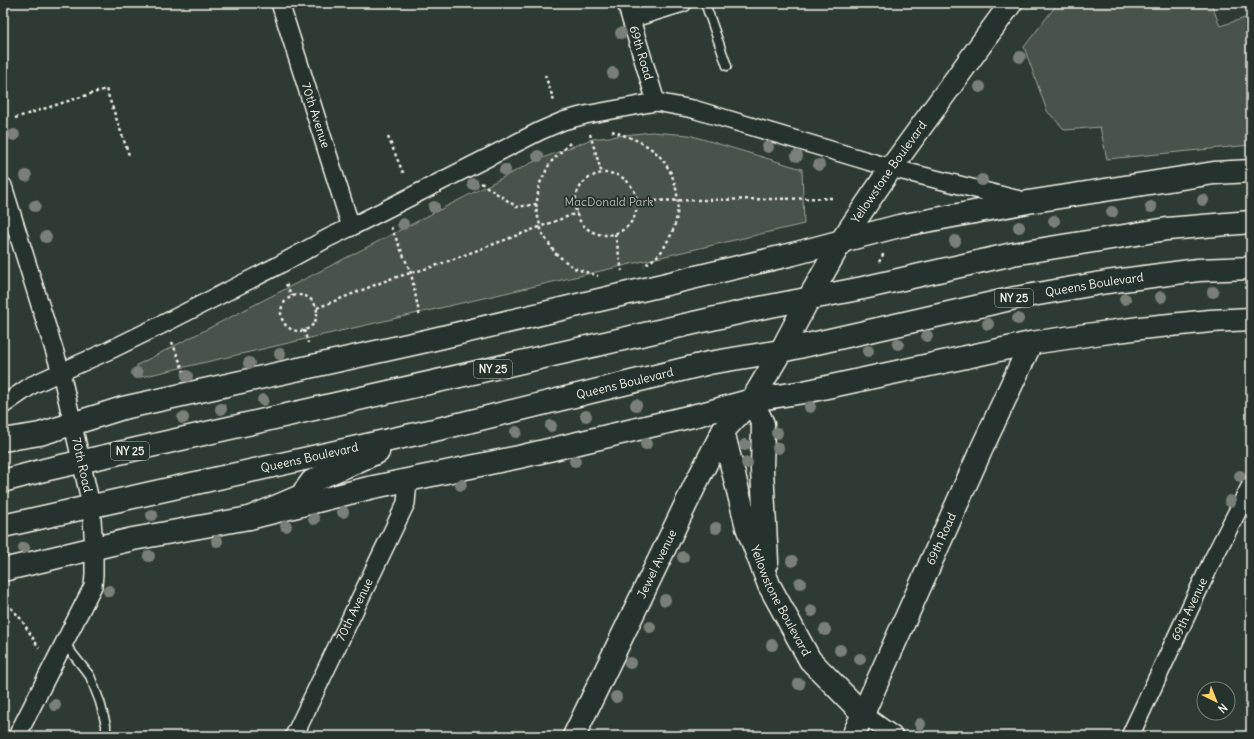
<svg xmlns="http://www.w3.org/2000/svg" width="1254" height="739" font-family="Delius,sans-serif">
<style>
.green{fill:#48524c;stroke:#9ea29a}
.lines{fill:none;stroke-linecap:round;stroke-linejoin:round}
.lane-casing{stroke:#f4f1e8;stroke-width:11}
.street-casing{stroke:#f4f1e8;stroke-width:20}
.secondary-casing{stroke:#f4f1e8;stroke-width:25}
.primary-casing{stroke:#f4f1e8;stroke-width:25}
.path{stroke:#f4f1e8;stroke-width:2.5;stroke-dasharray:3 3;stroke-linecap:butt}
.lane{stroke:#26332d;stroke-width:8}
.street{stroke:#26332d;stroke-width:17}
.secondary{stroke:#26332d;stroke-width:22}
.primary{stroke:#26332d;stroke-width:22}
.tree{fill:#7a8079}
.labels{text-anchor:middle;stroke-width:3.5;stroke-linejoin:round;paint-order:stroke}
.shield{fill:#26332d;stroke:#b6b8b0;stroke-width:1}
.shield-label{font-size:11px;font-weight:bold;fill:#f4f1e8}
.street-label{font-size:12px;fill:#f4f1e8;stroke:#26332d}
.park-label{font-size:12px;fill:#b8b9b1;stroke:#26332d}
</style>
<rect width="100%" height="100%" fill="#2e3b34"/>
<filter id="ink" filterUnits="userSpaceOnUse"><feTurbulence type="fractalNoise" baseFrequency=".025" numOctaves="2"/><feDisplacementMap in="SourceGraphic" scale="8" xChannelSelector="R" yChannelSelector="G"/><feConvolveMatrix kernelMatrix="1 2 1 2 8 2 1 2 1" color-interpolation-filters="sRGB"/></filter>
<g filter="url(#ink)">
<!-- green -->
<g class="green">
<path d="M1058,3H1211L1220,26L1251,16V145L1107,159L1100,127L1065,130L1047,111L1024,47Z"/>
<path d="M651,132L689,135L802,169L804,224L137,378V365L535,161L592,139Z"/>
</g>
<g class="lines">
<!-- lane casing -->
<g class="lane-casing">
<g id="lane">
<path d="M705,3L727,66"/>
<path d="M64,643L90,676L100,702L106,725V736"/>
</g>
</g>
<!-- street casing -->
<g class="street-casing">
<g id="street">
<path id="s1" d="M280,3L351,227"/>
<path id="s2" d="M626,3L656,102"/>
<path d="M631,19L683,3"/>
<path id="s3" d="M3,186L61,372L91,505L94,548V574L93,586L17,736"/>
<path d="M3,405L32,385L110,350L165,323L277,266L328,238L351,227L540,131L563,121L585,115L656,102L693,109L891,168L1024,201"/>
<path d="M863,714L894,736"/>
<path id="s4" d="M294,736L406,503L408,481"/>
<path id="s5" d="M1130,736L1212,561L1251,485"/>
</g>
</g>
<!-- secondary casing -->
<g class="secondary-casing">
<g id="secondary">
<path d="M752,400L763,424L762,470L767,562"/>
<path id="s6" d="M723,431L747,527L769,585L810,660L863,714"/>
<path d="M3,440L40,434L123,408L426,341L574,306L793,254L899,226L1028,202L1214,173L1251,171"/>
<path d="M3,570L133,539L249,518L369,488L519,457L701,414L752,400L804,392L1031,343L1087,335L1140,328L1211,321L1251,319"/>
<path id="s7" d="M574,736L698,479L723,431L752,400L781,351L808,300L842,240L891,168L1011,3"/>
<path id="s8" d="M853,736L982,448L1031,343"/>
</g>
</g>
<!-- primary casing -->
<g class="primary-casing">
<g id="primary">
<path d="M3,481L44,470L760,308L863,288L1013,254L1167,229L1251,222"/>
<path d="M249,518L301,496L312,481L378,452"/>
<path id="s9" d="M3,526L443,428L709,363L781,351L1015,298L1107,282L1198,270L1251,268"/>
</g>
</g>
<!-- path -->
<g class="path">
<path d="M545,75L554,101"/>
<path d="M15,118L106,89L129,155"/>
<path d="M612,131C626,136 642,141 654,151C680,173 685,214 667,242C665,246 663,250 660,253C656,258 649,262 644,266"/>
<path d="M590,134L602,174"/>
<path d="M388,137L404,175"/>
<path d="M570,143L550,163L539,185L536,209L542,233L555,253L574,268L598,276"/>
<circle cx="606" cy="204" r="31"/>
<path d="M481,183L517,207L537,204"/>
<path d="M637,201L835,198"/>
<path d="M391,227L411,273L420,318"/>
<path d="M615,234L622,271"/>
<path d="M879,262L884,253"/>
<path d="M286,284L292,296"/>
<circle cx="299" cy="313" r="18"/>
<path d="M317,308L390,279L435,266L577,213"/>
<path d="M304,330L308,343"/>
<path d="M172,342L184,372"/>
<path d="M3,599L21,619L39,648"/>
</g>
<!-- lane -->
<use href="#lane" class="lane"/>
<!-- street -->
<use href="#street" class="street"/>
<!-- secondary -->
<use href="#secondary" class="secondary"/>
<!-- primary -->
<use href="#primary" class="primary"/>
</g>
<!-- trees -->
<g class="tree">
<circle cx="621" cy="33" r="6"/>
<circle cx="1020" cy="57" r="6"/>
<circle cx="613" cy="73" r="6"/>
<circle cx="980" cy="87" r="6"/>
<circle cx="14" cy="135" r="6"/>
<circle cx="768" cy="147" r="6"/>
<circle cx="538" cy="156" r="6"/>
<circle cx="797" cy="156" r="6"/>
<circle cx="819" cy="165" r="6"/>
<circle cx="505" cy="170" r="6"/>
<circle cx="26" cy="176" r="6"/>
<circle cx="982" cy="180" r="6"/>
<circle cx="473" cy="184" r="6"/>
<circle cx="1203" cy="200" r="6"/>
<circle cx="35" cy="206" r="6"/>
<circle cx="434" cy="207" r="6"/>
<circle cx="1151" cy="207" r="6"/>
<circle cx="1112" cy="212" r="6"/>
<circle cx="1054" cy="221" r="6"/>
<circle cx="403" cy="224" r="6"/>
<circle cx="1019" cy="227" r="6"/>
<circle cx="46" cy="237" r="6"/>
<circle cx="955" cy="241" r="6"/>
<circle cx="1213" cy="292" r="6"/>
<circle cx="1161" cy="297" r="6"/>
<circle cx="1125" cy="299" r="6"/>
<circle cx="1018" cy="319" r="6"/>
<circle cx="988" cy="324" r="6"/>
<circle cx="927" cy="336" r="6"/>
<circle cx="898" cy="344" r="6"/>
<circle cx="868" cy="351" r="6"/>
<circle cx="280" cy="354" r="6"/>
<circle cx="249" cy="363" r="6"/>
<circle cx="137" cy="373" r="6"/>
<circle cx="187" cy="376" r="6"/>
<circle cx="263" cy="400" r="6"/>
<circle cx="636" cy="405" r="6"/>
<circle cx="810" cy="407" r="6"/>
<circle cx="221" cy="409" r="6"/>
<circle cx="586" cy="416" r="6"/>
<circle cx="183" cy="418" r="6"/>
<circle cx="551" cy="426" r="6"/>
<circle cx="516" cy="432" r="6"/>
<circle cx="777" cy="433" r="6"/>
<circle cx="646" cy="444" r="6"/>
<circle cx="745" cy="445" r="6"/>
<circle cx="778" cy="448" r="6"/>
<circle cx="575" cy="461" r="6"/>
<circle cx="747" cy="463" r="6"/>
<circle cx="1240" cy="476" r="6"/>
<circle cx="461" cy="485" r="6"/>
<circle cx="1230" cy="501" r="6"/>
<circle cx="343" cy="512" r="6"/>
<circle cx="152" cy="515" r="6"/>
<circle cx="314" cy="519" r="6"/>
<circle cx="286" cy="526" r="6"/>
<circle cx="716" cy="528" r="6"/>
<circle cx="217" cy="541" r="6"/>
<circle cx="24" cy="548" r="6"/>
<circle cx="149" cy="556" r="6"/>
<circle cx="683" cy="557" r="6"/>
<circle cx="792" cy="561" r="6"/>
<circle cx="800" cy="583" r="6"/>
<circle cx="109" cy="591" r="6"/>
<circle cx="665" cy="600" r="6"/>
<circle cx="812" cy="611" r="6"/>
<circle cx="650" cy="627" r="6"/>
<circle cx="825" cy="630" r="6"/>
<circle cx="772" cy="645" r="6"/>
<circle cx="840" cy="650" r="6"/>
<circle cx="860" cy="659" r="6"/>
<circle cx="630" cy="663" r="6"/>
<circle cx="799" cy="684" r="6"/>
<circle cx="616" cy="697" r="6"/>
<circle cx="55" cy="705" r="6"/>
<circle cx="920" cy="724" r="6"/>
</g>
</g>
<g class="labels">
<!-- shield labels -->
<g class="shield">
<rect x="995" y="289" width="38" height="18" rx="3"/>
<rect x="474" y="360" width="38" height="18" rx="3"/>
<rect x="111" y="442" width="38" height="18" rx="3"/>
</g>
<g class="shield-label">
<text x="1014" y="302">NY 25</text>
<text x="493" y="373">NY 25</text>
<text x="130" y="455">NY 25</text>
</g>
<!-- street labels -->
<g class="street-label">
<text dy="4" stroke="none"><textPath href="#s2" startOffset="52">69th Road</textPath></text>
<text dy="4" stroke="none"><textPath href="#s1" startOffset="118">70th Avenue</textPath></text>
<text dy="4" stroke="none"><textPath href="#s7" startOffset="648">Yellowstone Boulevard</textPath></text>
<text dy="4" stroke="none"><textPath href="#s9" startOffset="1118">Queens Boulevard</textPath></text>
<text dy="4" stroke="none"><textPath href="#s9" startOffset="638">Queens Boulevard</textPath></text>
<text dy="4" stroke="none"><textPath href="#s9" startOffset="314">Queens Boulevard</textPath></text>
<text dy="4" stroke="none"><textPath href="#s3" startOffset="290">70th Road</textPath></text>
<text dy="4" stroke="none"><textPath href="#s8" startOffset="216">69th Road</textPath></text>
<text dy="4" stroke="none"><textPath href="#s7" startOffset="191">Jewel Avenue</textPath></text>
<text dy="4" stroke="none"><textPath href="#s6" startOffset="180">Yellowstone Boulevard</textPath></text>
<text dy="4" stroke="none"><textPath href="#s4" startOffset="140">70th Avenue</textPath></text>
<text dy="4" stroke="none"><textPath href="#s5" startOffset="140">69th Avenue</textPath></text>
</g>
<!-- park labels -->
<g class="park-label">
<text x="609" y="206">MacDonald Park</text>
</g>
</g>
<!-- margin -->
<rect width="1254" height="739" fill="none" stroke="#26332d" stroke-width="16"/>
<rect x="8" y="8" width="1238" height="723" fill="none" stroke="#f4f1e8" stroke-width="1.5" filter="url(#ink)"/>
<!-- north arrow -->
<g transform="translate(1216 701) rotate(137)"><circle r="19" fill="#26332d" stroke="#787f78"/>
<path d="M0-3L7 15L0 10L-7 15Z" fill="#ffd166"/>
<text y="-6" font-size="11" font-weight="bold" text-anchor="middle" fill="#f4f1e8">N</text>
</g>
</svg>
